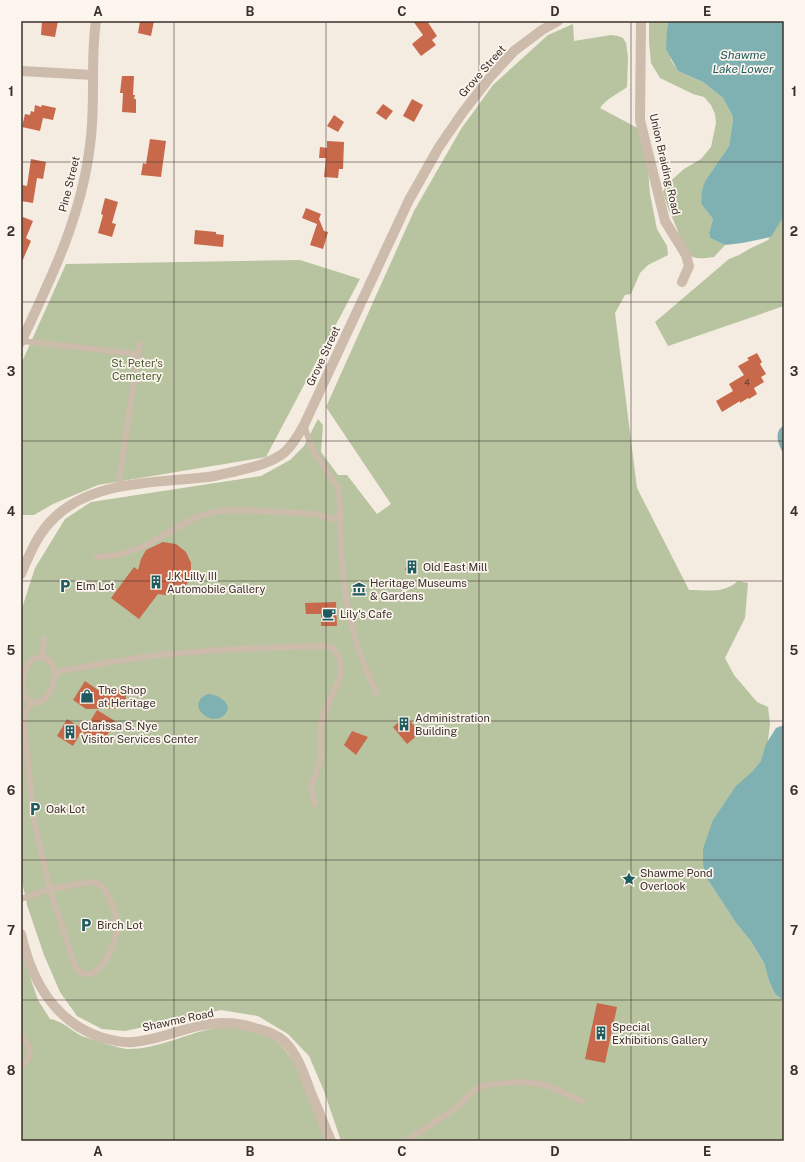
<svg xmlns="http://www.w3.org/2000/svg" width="805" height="1162" font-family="'Public Sans',sans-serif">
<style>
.green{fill:#b8c4a0}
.water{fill:#7fb0b2}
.building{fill:#c8694b}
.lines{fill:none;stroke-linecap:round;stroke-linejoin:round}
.service{stroke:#cdbbac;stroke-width:6}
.minor{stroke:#cdbbac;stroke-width:10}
.grid{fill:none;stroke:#3b302b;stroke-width:1;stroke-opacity:0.55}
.labels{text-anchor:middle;stroke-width:3.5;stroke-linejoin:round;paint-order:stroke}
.number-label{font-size:9px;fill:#5e3e33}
.street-label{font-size:11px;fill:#3b302b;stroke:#fbf5ee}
.park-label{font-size:11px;fill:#4a5a2e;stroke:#fbf5ee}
.poi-label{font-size:11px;fill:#3b302b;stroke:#fbf5ee;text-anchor:start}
.water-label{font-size:12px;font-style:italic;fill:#1f5a5e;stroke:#fbf5ee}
.neatline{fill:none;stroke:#3b302b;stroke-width:1.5}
.grid-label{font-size:13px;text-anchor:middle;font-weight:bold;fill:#3b302b}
</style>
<rect width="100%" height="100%" fill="#f4ebe1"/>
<!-- green -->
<g class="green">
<path d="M649,21H668L667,30L671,60L678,71L703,82L723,98L732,115L733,119L729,146L705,181L701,204L713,219L709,233L710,238L725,245L714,257C697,259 694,260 680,249L678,231L668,208L663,192L666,185L684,169L701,159L711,147L716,123L715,114L711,105L704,97L693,94L660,78L651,63L649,42Z"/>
<path d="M573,24L574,41L611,35L618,36L623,38L626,43L628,57L627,87C618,94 607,98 600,108L645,132L650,194L657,229L667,246L668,255L648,265L640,273L631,294L625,295L615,313L637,488L689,590C708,590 723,594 738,581L748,583L745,618L725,658L734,675L757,702L768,707L770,724L766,756L706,877L736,923L750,940L764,963L769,981L775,994L784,1001V1141H341L324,1091L309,1056L288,1034L258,1016L221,1010L125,1031L102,1029L77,1016L60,992L44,955L27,905L21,876V611L35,568L65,519L91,502L261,476L290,460L304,446L318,419L323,425L321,452L338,475H347L377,514L391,504L326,407L414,211L461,129L493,85L548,35Z"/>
<path d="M784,216V306L668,346L655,322L729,259L739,255L749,249L768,240Z"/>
<path d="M300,260L360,279L266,457L98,485L53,504L34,515H21V364L66,264Z"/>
<path d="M21,951L38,1000L50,1019C61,1020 72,1031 82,1036C91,1039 120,1049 128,1049C157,1049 183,1035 211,1029C224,1026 236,1028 249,1031C257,1033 266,1034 272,1038C299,1055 315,1112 327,1141H21Z"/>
</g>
<!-- water -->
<g class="water">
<path d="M668,21H784V216L771,237L742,243L725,245L710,238L709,233L713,219L701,204L702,191L705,181L729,146L733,119L732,115L723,98L703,82L678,71L666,49L667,30Z"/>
<path d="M784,425V454C778,445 773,432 784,425Z"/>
<path d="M208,694C219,694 236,706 223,716C208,727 185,703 208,694Z"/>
<path d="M784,725V1001L775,994L769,981L764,963L750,940L736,923L706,877L703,864V849L713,820L736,786L753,771L761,761L766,744L776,728Z"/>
</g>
<!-- building -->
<g class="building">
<path d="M42,21H58L55,37L41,35Z"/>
<path d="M140,21H154L151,36L138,33Z"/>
<path d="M413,21H427L437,36L432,40L436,45L421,56L412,44L423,35Z"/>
<path d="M122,76H134L133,95H135L134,99H136V113L122,112L123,93H120Z"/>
<path d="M412,99L423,105L414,122L403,116Z"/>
<path d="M383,104L393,111L386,120L376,113Z"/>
<path d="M35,105L41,107L42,105L56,108L53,120L43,118L40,131L22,127L25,114L30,115L31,111L34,112Z"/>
<path d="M334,115L344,122L338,132L327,126Z"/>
<path d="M150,139L166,141L161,177L141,175L143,163L146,164Z"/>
<path d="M327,141L344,142L343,169H339L338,178L324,177L326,158H319L320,147L327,148Z"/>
<path d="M31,159L46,162L43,179L37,178L33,203L21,201L22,185L27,186Z"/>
<path d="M105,198L118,202L112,223L116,224L112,237L98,233L103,215L101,214Z"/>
<path d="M306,208L321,214L319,219L324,231L328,232L323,249L310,245L317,224L302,218Z"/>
<path d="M23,217L33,221L26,238L31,241L21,264V222Z"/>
<path d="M195,230L216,232V234L224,235L223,247L194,244Z"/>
<path d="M757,353L762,362L760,364L766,374L761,377L764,382L754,388L757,394L749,399L748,398L740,403V401L722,412L716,401L733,391L729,384L744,375L738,366L749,360L747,358Z"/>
<path d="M163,542L176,544L186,552L191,563V575L187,584L178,592L165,595L158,594L139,619L111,598L134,567L138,570L141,559L146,550Z"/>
<path d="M408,561L418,564L415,573L405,570Z"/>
<path d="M336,602L337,626H321V614H306L305,603Z"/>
<path d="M85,681L98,690H126V708L86,709L73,700Z"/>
<path d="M97,710L115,721L102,745L83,733Z"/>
<path d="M406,716L420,733L407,744L393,727Z"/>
<path d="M67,719L83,729L73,746L57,736Z"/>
<path d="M352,731L368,737L356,755L344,745Z"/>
<path d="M597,1003L617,1007L605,1063L585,1059Z"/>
</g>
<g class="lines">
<!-- service -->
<g class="service">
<path d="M22,341L138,354L118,487"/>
<path d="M138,354L140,344"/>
<path d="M340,513C340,562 345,616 363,662C367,673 372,683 377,693"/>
<path d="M97,557L118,555L142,547L197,517L217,511L244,510L315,514L327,518L335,519L340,513L339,489L312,449L304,425"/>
<path d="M42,657C66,662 51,708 32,702C18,697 22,670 31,661C34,658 37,657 42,657Z"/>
<path d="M42,657L44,639"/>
<path d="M55,672C90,666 125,659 160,655C216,649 271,647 327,646L333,648L340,660V677L323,715L320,733L321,759L315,777L311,784L315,804"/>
<path d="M90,882C101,883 105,888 109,898C114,908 118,917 117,928C116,944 96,993 75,966L50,889Z"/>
<path d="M21,899L50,889L33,816L24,722L26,712L31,702"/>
<path d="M21,1035C30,1046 35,1056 21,1066"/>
<path d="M406,1141L456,1108L476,1089L485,1085L519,1082L535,1083L548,1086L582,1101"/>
</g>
<!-- minor -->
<g class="minor">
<path d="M641,21L640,120L665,221L686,255L689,266L682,282"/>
<path d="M21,71L93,75"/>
<path d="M21,342C51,279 82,215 90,145C96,104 90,62 96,21"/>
<path d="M21,574C30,553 38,533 55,517C94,480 157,483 208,477C217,476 227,473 237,471C254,467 271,463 285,452C293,445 299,434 304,425L409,200L439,147L463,112L491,76L514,51L542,30L558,21"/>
<path d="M21,934C31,979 54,1021 100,1037C110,1040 122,1043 133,1042C164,1040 194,1022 225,1023C236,1023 245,1025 255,1028C267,1031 276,1034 285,1042C298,1055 305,1077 311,1093C318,1109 324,1125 331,1141"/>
</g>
</g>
<!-- grid -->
<path class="grid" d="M174,21V1141M326,21V1141M479,21V1141M631,21V1141M21,162H784M21,302H784M21,441H784M21,581H784M21,721H784M21,860H784M21,1000H784"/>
<!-- icons -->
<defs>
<g id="building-bare" transform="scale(1.08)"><path d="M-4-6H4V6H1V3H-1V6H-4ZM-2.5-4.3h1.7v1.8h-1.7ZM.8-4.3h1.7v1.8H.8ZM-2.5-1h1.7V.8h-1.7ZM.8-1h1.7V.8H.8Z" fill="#1f5a5e" stroke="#fbf5ee" stroke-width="2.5" paint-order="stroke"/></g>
<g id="parking-bare" transform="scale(1.08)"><path d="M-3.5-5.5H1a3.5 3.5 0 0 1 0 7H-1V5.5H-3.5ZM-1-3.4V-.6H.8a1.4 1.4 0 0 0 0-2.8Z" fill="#1f5a5e" stroke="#fbf5ee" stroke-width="2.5" paint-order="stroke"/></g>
<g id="museum-bare" transform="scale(1.08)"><path d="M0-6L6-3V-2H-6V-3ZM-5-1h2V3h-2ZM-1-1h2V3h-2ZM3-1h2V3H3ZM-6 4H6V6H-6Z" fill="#1f5a5e" stroke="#fbf5ee" stroke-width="2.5" paint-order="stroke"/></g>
<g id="cafe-bare" transform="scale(1.08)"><path d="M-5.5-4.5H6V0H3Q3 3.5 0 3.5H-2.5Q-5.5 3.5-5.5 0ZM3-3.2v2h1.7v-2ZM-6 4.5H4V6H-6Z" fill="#1f5a5e" stroke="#fbf5ee" stroke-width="2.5" paint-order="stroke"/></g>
<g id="shop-bare" transform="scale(1.08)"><path d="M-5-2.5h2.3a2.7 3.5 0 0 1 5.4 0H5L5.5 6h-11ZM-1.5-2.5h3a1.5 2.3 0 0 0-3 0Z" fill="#1f5a5e" stroke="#fbf5ee" stroke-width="2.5" paint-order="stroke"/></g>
<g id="sight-bare" transform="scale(1.08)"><path d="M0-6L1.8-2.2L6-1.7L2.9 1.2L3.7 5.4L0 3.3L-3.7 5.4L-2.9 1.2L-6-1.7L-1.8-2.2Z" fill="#1f5a5e" stroke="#fbf5ee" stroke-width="2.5" paint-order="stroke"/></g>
</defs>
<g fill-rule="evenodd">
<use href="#building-bare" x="412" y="567"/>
<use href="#building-bare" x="156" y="582"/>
<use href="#parking-bare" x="65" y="586"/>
<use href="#museum-bare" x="359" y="589"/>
<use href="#cafe-bare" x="329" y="614"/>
<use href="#shop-bare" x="87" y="696"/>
<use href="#building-bare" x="404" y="724"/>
<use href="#building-bare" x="70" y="732"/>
<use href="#parking-bare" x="35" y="809"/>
<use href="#sight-bare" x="629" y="879"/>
<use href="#parking-bare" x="86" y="925"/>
<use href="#building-bare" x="601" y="1033"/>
</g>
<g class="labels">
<!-- number labels -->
<g class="number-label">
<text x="747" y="386">4</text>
</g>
<!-- street labels -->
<g class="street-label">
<text transform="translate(482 71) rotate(-49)" y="4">Grove Street</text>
<text transform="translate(665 164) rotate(77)" y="4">Union Braiding Road</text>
<text transform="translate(69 184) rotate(-76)" y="4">Pine Street</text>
<text transform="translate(323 356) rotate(-65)" y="4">Grove Street</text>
<text transform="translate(178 1020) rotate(-12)" y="4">Shawme Road</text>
</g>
<!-- park labels -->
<g class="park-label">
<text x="137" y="367">St. Peter's<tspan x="137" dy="13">Cemetery</tspan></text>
</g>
<!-- poi labels -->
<g class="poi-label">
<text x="423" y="571">Old East Mill</text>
<text x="167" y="580">J.K Lilly III<tspan x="167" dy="13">Automobile Gallery</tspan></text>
<text x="370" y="587">Heritage Museums<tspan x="370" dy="13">&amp; Gardens</tspan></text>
<text x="76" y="590">Elm Lot</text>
<text x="340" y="618">Lily's Cafe</text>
<text x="98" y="694">The Shop<tspan x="98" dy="13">at Heritage</tspan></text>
<text x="415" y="722">Administration<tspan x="415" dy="13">Building</tspan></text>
<text x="81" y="730">Clarissa S. Nye<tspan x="81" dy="13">Visitor Services Center</tspan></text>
<text x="46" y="813">Oak Lot</text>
<text x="640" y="877">Shawme Pond<tspan x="640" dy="13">Overlook</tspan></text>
<text x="97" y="929">Birch Lot</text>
<text x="612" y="1031">Special<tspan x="612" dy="13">Exhibitions Gallery</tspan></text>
</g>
<!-- water labels -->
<g class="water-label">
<text x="743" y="59">Shawme<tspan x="743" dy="14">Lake Lower</tspan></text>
</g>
</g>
<!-- border -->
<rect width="805" height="1162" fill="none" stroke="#fbf5ee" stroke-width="44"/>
<rect x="22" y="22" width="761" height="1118" class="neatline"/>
<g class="grid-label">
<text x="98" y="16">A</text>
<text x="250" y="16">B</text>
<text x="402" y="16">C</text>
<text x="555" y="16">D</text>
<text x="707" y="16">E</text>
<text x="11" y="96">1</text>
<text x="794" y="96">1</text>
<text x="11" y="236">2</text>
<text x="794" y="236">2</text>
<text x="11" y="376">3</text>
<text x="794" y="376">3</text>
<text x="11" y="516">4</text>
<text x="794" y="516">4</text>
<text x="11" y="655">5</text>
<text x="794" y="655">5</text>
<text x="11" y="795">6</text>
<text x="794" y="795">6</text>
<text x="11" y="935">7</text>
<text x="794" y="935">7</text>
<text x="11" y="1075">8</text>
<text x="794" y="1075">8</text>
<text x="98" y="1156">A</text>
<text x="250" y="1156">B</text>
<text x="402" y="1156">C</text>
<text x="555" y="1156">D</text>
<text x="707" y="1156">E</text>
</g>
</svg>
